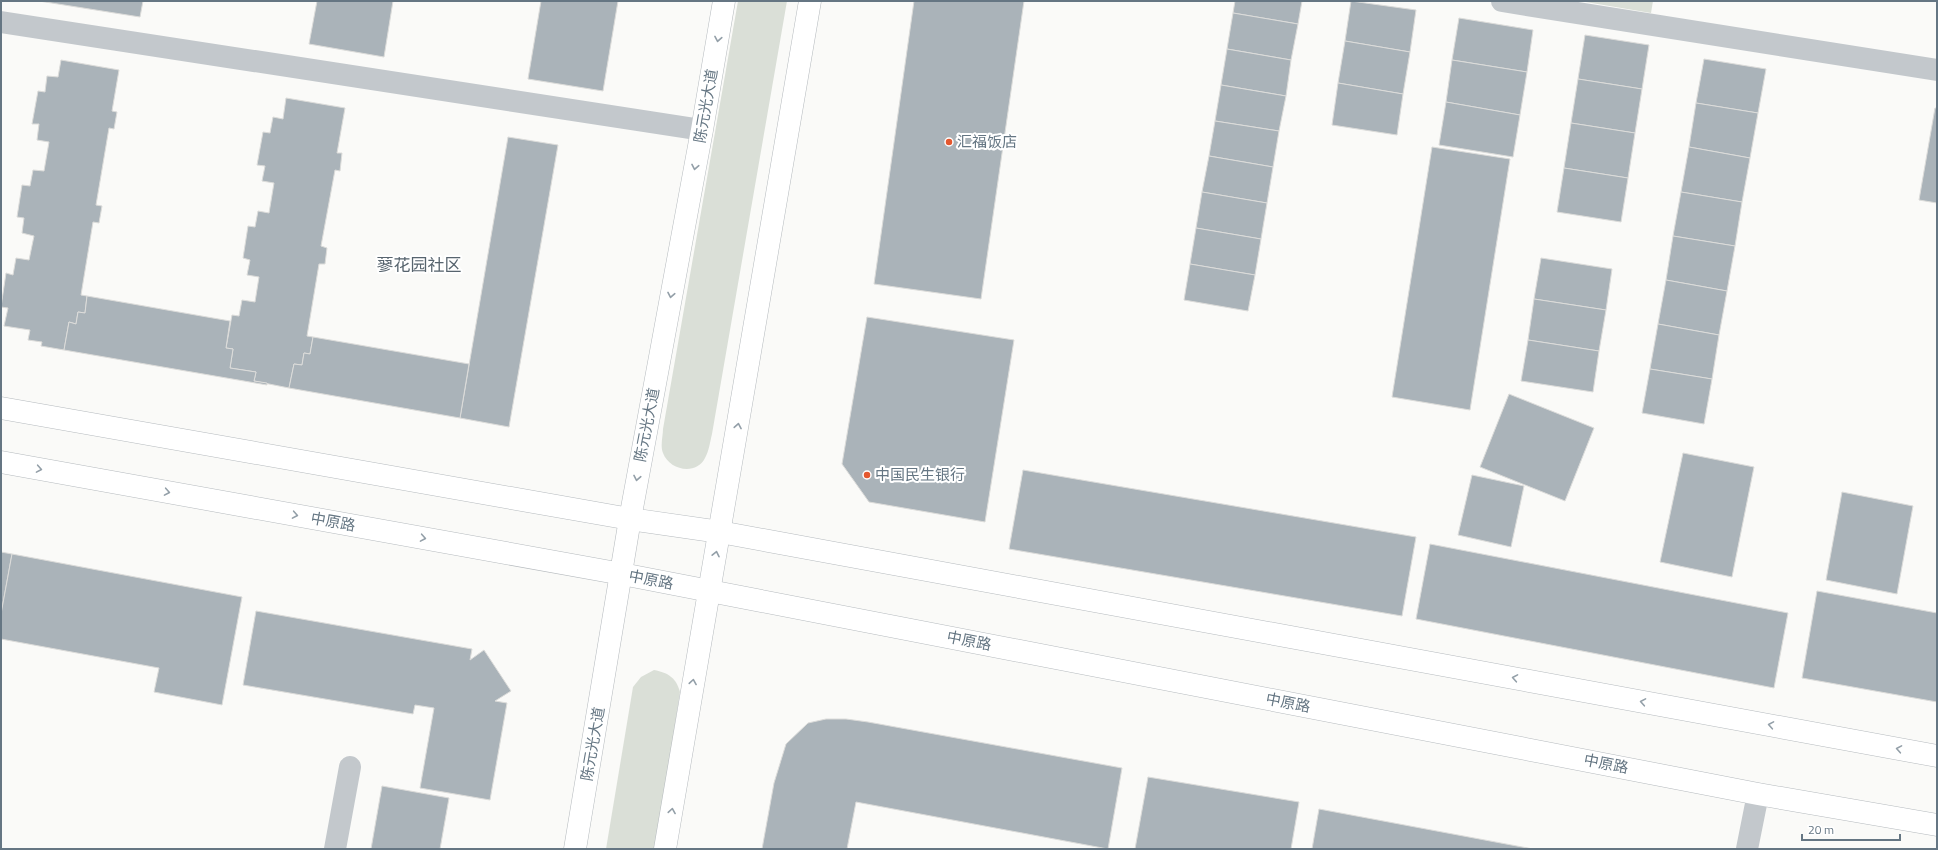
<svg xmlns="http://www.w3.org/2000/svg" width="1938" height="850" font-family="'Titillium Web','Noto Sans SC',sans-serif">
<style>
.green{fill:#dadfd7}
.building{fill:#aab3b9;stroke:#dcdcda}
.lines{fill:none;stroke-linecap:round;stroke-linejoin:round}
.major-casing{stroke:#b5babe;stroke-width:23}
.minor{stroke:#c3c8cc;stroke-width:22}
.major{stroke:#fff;stroke-width:22}
.oneway{stroke:#939fa8}
.poi-dot{fill:#e4572e;stroke:#fff;stroke-width:1.5}
.labels{text-anchor:middle;stroke-width:4;stroke-linejoin:round;paint-order:stroke}
.street-label{font-size:15px;fill:#657683;stroke:#fff}
.poi-label{font-size:15px;fill:#657683;stroke:#fff;text-anchor:start}
.quarter-label{font-size:17px;fill:#57646e;stroke:#fff}
</style>
<rect width="100%" height="100%" fill="#fafaf8"/>
<!-- green -->
<g class="green">
<path d="M738,1H787L712,434C710,442 709,451 705,458C696,476 669,470 663,453C660,446 663,436 663,429Z"/>
<path d="M1580,1H1653L1651,13Z"/>
<path d="M654,670C669,673 676,678 680,692L656,849H606L633,687L641,677Z"/>
</g>
<!-- building -->
<g class="building">
<path d="M39,1H143L140,17Z"/>
<path d="M317,1H393L384,57L309,44Z"/>
<path d="M541,1H618L603,91L528,79Z"/>
<path d="M914,1H1024L981,299L874,284Z"/>
<path d="M1235,1H1302L1298,24L1233,13Z"/>
<path d="M1351,1L1416,10L1410,52L1345,41Z"/>
<path d="M1233,13L1298,24L1291,60L1227,49Z"/>
<path d="M1459,18L1533,30L1527,72L1452,60Z"/>
<path d="M1585,35L1649,45L1642,89L1578,79Z"/>
<path d="M1345,41L1410,52L1403,94L1338,83Z"/>
<path d="M1227,49L1291,60L1286,96L1221,85Z"/>
<path d="M1704,59L1766,69L1758,113L1696,103Z"/>
<path d="M61,60L119,70L112,111L117,112L114,129L109,128L96,205L102,206L99,223L93,222L81,295L87,296L85,313L78,312L76,324L69,322L64,350L41,346L42,342L28,340L30,330L4,326L8,308L1,307L6,273L13,275L16,258L29,260L34,236L22,233L24,218L17,217L22,185L30,186L33,170L44,171L49,142L37,140L39,124H32L38,91L45,92L47,76L58,77Z"/>
<path d="M1452,60L1527,72L1520,115L1446,102Z"/>
<path d="M1578,79L1642,89L1635,133L1571,123Z"/>
<path d="M1338,83L1403,94L1397,135L1332,125Z"/>
<path d="M1221,85L1286,96L1279,131L1215,121Z"/>
<path d="M286,98L345,108L337,153H342L340,171L335,170L321,246L327,248L325,264H319L307,336L313,337L310,354L304,353L302,365L294,364L289,388L254,381L256,372L230,368L233,349L226,348L232,315L239,316L242,300L255,302L259,277L247,275L250,260L243,258L248,226L255,227L258,211L269,213L274,183L262,181L265,166L257,165L263,132L270,133L273,117L283,119Z"/>
<path d="M1446,102L1520,115L1513,157L1439,145Z"/>
<path d="M1696,103L1758,113L1750,158L1689,147Z"/>
<path d="M1935,108H1937V203L1919,200Z"/>
<path d="M1215,121L1279,131L1273,167L1209,156Z"/>
<path d="M1571,123L1635,133L1628,178L1564,168Z"/>
<path d="M508,137L558,145L509,427L460,418Z"/>
<path d="M1432,147L1510,159L1470,410L1392,397Z"/>
<path d="M1689,147L1750,158L1742,202L1681,192Z"/>
<path d="M1209,156L1273,167L1267,203L1202,192Z"/>
<path d="M1564,168L1628,178L1621,222L1557,212Z"/>
<path d="M1202,192L1267,203L1261,239L1196,228Z"/>
<path d="M1681,192L1742,202L1735,246L1673,236Z"/>
<path d="M1196,228L1261,239L1255,275L1190,264Z"/>
<path d="M1673,236L1735,246L1727,291L1666,280Z"/>
<path d="M1541,258L1612,269L1606,310L1534,299Z"/>
<path d="M1190,264L1255,275L1248,311L1184,300Z"/>
<path d="M1666,280L1727,291L1719,335L1658,324Z"/>
<path d="M87,296L230,321L226,348L233,349L230,368L256,372L254,381L267,383V385L64,350L69,322L76,324L78,312L85,313Z"/>
<path d="M1534,299L1606,310L1599,351L1528,340Z"/>
<path d="M867,317L1014,340L985,522L869,502L842,464Z"/>
<path d="M1658,324L1719,335L1712,379L1650,369Z"/>
<path d="M313,337L469,364L460,418L289,388L294,364L302,365L304,353L310,354Z"/>
<path d="M1528,340L1599,351L1593,392L1521,381Z"/>
<path d="M1650,369L1712,379L1704,424L1642,413Z"/>
<path d="M1509,394L1594,428L1565,501L1480,467Z"/>
<path d="M1683,453L1754,467L1732,577L1660,562Z"/>
<path d="M1023,470L1416,537L1402,616L1009,549Z"/>
<path d="M1472,475L1524,486L1511,547L1458,535Z"/>
<path d="M1842,492L1913,506L1897,594L1826,580Z"/>
<path d="M1430,544L1788,613L1774,688L1416,619Z"/>
<path d="M1,552L12,554L1,614Z"/>
<path d="M12,554L242,597L222,705L154,692L159,668L1,639V614Z"/>
<path d="M1817,591L1937,613V702L1802,678Z"/>
<path d="M256,611L472,649L470,660L484,650L511,691L495,701L507,703L490,800L420,788L434,708L415,705L413,714L243,685Z"/>
<path d="M826,719H846L868,722L1122,768L1108,849L856,802L847,849H762L774,783L786,744L808,723Z"/>
<path d="M1148,777L1299,802L1291,849H1135Z"/>
<path d="M382,786L449,798L440,849H371Z"/>
<path d="M1319,809L1533,849H1312Z"/>
</g>
<g class="lines">
<!-- major casing -->
<g class="major-casing">
<g id="major">
<path d="M1,408L630,519L720,532L1937,756"/>
<path d="M1,462L622,574L1758,794L1937,825"/>
<path d="M575,849L630,519L702,130L724,1"/>
<path d="M665,849L810,1"/>
</g>
</g>
<!-- minor -->
<g class="minor">
<path d="M1502,1L1937,70"/>
<path d="M1,22L702,130"/>
<path d="M335,849L350,767"/>
<path d="M1747,849L1758,794"/>
</g>
<!-- major -->
<use href="#major" class="major"/>
</g>
<!-- one-way arrows -->
<defs><path id="oneway-chevron" d="M-2-3.5L2.5 0L-2 3.5" fill="none" stroke-width="1.6" stroke-linecap="round" stroke-linejoin="round"/></defs>
<g class="oneway">
<use href="#oneway-chevron" transform="translate(718 39) rotate(100)"/>
<use href="#oneway-chevron" transform="translate(695 167) rotate(101)"/>
<use href="#oneway-chevron" transform="translate(671 295) rotate(101)"/>
<use href="#oneway-chevron" transform="translate(738 426) rotate(-80)"/>
<use href="#oneway-chevron" transform="translate(39 469) rotate(10)"/>
<use href="#oneway-chevron" transform="translate(637 478) rotate(101)"/>
<use href="#oneway-chevron" transform="translate(167 492) rotate(10)"/>
<use href="#oneway-chevron" transform="translate(295 515) rotate(10)"/>
<use href="#oneway-chevron" transform="translate(423 538) rotate(10)"/>
<use href="#oneway-chevron" transform="translate(716 554) rotate(-78)"/>
<use href="#oneway-chevron" transform="translate(1515 678) rotate(-170)"/>
<use href="#oneway-chevron" transform="translate(693 682) rotate(-81)"/>
<use href="#oneway-chevron" transform="translate(1643 702) rotate(-170)"/>
<use href="#oneway-chevron" transform="translate(1771 725) rotate(-170)"/>
<use href="#oneway-chevron" transform="translate(1899 749) rotate(-170)"/>
<use href="#oneway-chevron" transform="translate(672 811) rotate(-81)"/>
</g>
<!-- markers -->
<g class="poi-dot">
<circle cx="949" cy="142" r="4"/>
<circle cx="867" cy="475" r="4"/>
</g>
<g class="labels">
<!-- street labels -->
<g class="street-label">
<text transform="translate(706 106) rotate(-80)" y="5">陈元光大道</text>
<text transform="translate(647 425) rotate(-79)" y="5">陈元光大道</text>
<text transform="translate(333 522) rotate(10)" y="5">中原路</text>
<text transform="translate(651 580) rotate(11)" y="5">中原路</text>
<text transform="translate(969 641) rotate(11)" y="5">中原路</text>
<text transform="translate(1288 703) rotate(11)" y="5">中原路</text>
<text transform="translate(593 744) rotate(-80)" y="5">陈元光大道</text>
<text transform="translate(1606 764) rotate(11)" y="5">中原路</text>
</g>
<!-- poi labels -->
<g class="poi-label">
<text x="957" y="147">汇福饭店</text>
<text x="875" y="480">中国民生银行</text>
</g>
<!-- quarter labels -->
<g class="quarter-label">
<text x="419" y="271">蓼花园社区</text>
</g>
</g>
<!-- border -->
<rect width="1938" height="850" fill="none" stroke="#657683" stroke-width="4"/>
<!-- scale -->
<path d="M1802 834v6h98v-6" fill="none" stroke="#657683" stroke-width="2"/>
<text x="1808" y="834" font-size="12" fill="#657683" stroke="#ffffff" stroke-width="3" paint-order="stroke">20 m</text>
</svg>
